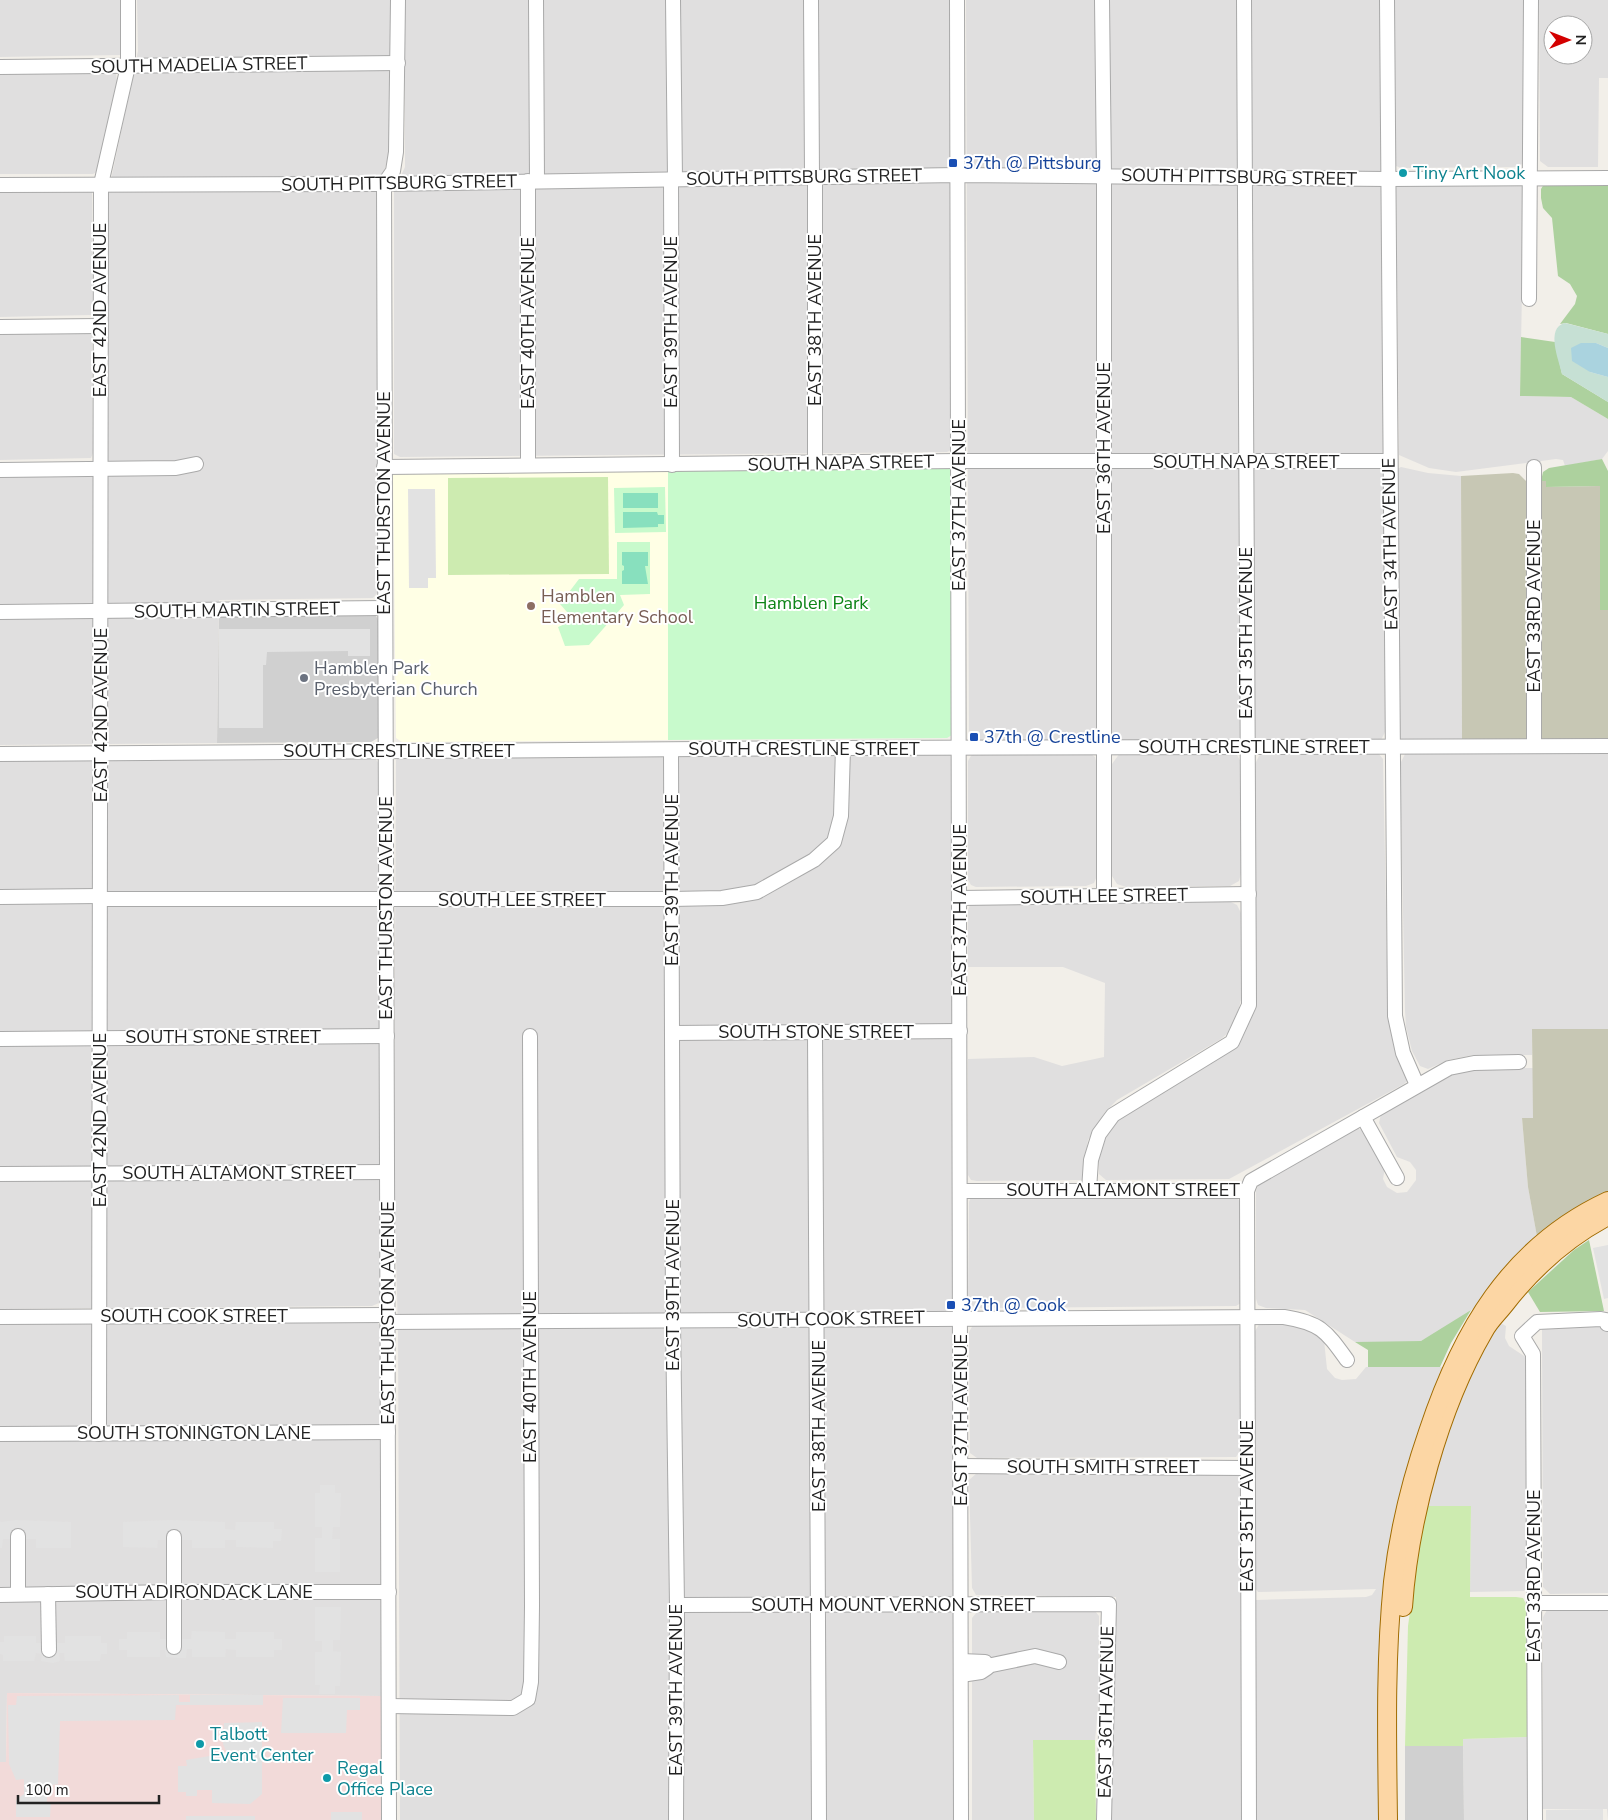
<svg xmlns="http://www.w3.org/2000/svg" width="1608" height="1820" font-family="'Nunito Sans',sans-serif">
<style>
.residential{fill:#e0dfdf;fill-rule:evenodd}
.commercial{fill:#f2dad9}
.education{fill:#ffffe5}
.religious{fill:#d0d0d0}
.construction{fill:#c7c7b4}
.grass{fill:#cdebb0}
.forest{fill:#add19e}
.wetland{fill:#c6e0d4}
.park{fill:#c8facc}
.pitch{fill:#88e0be}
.parking{fill:#e2e2e2}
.water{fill:#aad3df}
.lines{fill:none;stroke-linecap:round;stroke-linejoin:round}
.minor-casing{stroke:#a9a9a9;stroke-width:16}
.major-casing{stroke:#a06b00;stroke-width:20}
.minor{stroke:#fff;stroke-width:14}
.major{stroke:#fcd6a4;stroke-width:18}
.transit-dot{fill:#1a4fb4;stroke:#fff;stroke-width:2}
.culture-dot{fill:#0f9aa8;stroke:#fff;stroke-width:2}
.education-dot{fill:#8d6e63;stroke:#fff;stroke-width:2}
.worship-dot{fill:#6b7280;stroke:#fff;stroke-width:2}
.labels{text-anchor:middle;stroke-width:4;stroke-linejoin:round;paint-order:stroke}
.street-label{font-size:18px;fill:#222;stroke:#fff}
.transit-label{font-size:18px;fill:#164399;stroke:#fff;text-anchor:start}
.culture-label{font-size:18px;fill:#0d838f;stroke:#fff;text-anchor:start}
.education-label{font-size:18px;fill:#785e54;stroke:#fff;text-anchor:start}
.park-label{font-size:18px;fill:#0c8416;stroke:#fff}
.worship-label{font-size:18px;fill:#5b616d;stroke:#fff;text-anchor:start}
</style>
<rect width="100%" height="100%" fill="#f2efe9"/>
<!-- residential -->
<g class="residential">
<path d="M0,0H125L122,55L0,57Z"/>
<path d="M137,0H392L390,152L377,194L378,592L373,598L219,600L217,743L0,745V475L108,474V194L138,51Z"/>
<path d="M405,0H953V447L951,450L947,452L400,457L394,454V191L405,167Z"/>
<path d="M966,0H1383L1385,732L1381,740L977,741L969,736Z"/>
<path d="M1394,0H1524V160L1520,167L1401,168L1396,166Z"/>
<path d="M1539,0H1608V78H1599L1598,167H1548L1540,161ZM1553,25H1583V55H1553Z"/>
<path d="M0,72H113L116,74L117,81L98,171L93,174H0Z"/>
<path d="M1396,184L1521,185L1524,188L1520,396L1571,397L1608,419V451L1602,459L1565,466L1563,460L1556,459L1456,472L1429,468L1399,455Z"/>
<path d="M0,190H90L92,192L93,310L91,315L0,317Z"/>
<path d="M0,332H90L92,334L93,453L91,458L0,460Z"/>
<path d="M1401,467L1428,473L1461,476L1462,740H1401L1398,736L1397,469Z"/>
<path d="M1411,751L1608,752V1029H1533L1532,1055H1473L1448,1060L1428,1069L1420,1066L1412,1051L1406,1027L1405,1010L1400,764L1405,754Z"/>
<path d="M1120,753H1234L1237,755L1241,762V873L1239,881L1230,886L1126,887L1117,884L1112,876V764Z"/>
<path d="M1263,753H1378L1383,759L1388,1008L1407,1081L1404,1084L1229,1179L1106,1180L1099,1174V1156L1109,1130L1119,1117L1232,1048L1241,1039L1251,1019L1256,995L1255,764L1259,756Z"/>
<path d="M950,754L955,763L953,1820H400L398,1334L394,1171L396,760L398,758Z"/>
<path d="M972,754H1091L1095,757L1097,765V876L1094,883L1086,886L976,887L971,885L968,880V761Z"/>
<path d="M375,758L379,764L381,1299L379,1303L372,1306L0,1309V760Z"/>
<path d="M1229,901L1237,905L1241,913L1242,995L1236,1021L1229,1032L1221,1039L1117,1100L1105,1112L1088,1140L1082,1180L977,1181L971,1180L968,1175V1059L1034,1057L1062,1066L1104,1057L1105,983L1063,967H968V910L970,905L975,902Z"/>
<path d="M1475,1068H1533V1118H1522L1528,1187L1538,1242L1482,1303L1431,1336L1421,1341L1408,1342H1355L1305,1310L1266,1308L1258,1305L1256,1299V1191L1259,1183L1356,1128L1365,1131L1385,1167L1383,1179L1387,1187L1397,1193L1407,1192L1416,1180V1170L1410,1162L1397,1157L1379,1123L1381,1114L1450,1074Z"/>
<path d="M971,1197H1237L1241,1204V1303L1236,1306L975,1308L968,1302L969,1202Z"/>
<path d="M1497,1321L1506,1326L1505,1338L1509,1346L1527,1358L1528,1585L1524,1591L1470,1592L1471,1506H1425L1455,1406Z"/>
<path d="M377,1322L382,1328V1696L7,1693L6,1762H0V1323Z"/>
<path d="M1290,1322L1310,1328L1324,1340L1327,1369L1335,1378L1342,1380L1356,1379L1366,1367H1448L1408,1483L1385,1820H1256V1600L1366,1597L1372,1595L1376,1589L1258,1592L1256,1589L1255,1331L1260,1323Z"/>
<path d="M1603,1322L1608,1330V1593L1550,1594L1543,1587L1542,1327Z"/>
<path d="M1237,1324L1242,1329V1448L1236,1457L977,1458L970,1453L969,1332L973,1325Z"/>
<path d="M1233,1472L1239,1475L1242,1482V1820H1111L1116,1597L976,1595L972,1588L969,1480L977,1473Z"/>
<path d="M1552,1609H1608V1820L1607,1809H1543V1617L1547,1610Z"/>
<path d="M978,1611H1095L1099,1616V1697L1095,1740H1033L1034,1820H972V1618Z"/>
<path d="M1528,1737L1527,1820H1464L1463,1739Z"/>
</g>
<!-- commercial -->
<path class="commercial" d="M7,1693L382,1696V1820H0V1762H6Z"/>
<!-- education -->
<path class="education" d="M668,470V740L402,742L396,738L393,475L395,473Z"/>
<!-- religious -->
<g class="religious">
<path d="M219,615H375L378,619V738L371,742L217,743Z"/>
<path d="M1405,1746H1463L1464,1820H1405Z"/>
</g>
<!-- construction -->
<g class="construction">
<path d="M1513,473L1519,474L1526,481H1546V487L1600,486V610H1608V741L1462,740L1461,476Z"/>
<path d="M1532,1029H1608V1196L1538,1242L1528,1187L1522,1118H1533Z"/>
</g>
<!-- grass -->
<g class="grass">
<path d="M608,477L609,574L448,575V478Z"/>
<path d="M1425,1506H1471L1470,1597H1516L1523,1598L1526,1604L1528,1737L1463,1739V1746H1405L1408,1626Z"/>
<path d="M1033,1740H1095L1096,1820H1034Z"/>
</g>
<!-- forest -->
<g class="forest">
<path d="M1608,183V334L1566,323L1560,324L1575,304L1577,296L1570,284L1558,276L1552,218L1543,208L1541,198V189L1544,184Z"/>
<path d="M1521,337L1555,342L1562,374L1608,402V419L1571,397L1520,396Z"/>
<path d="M1602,459L1608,471V610H1600V486L1546,487V481H1541L1543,472L1549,468Z"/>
<path d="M1589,1240L1604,1311L1540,1312L1528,1292L1574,1250Z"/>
<path d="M1471,1310L1451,1343L1440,1367H1368V1350L1355,1342L1421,1341Z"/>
</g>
<!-- wetland -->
<path class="wetland" d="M1565,323L1608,334V348L1596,343H1581L1590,372L1608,377V402L1562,374C1559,360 1545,328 1565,323Z"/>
<!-- park -->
<g class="park">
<path d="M950,467L952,469V735L947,738L668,740V470Z"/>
<path d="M665,487L666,532L615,533L614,488Z"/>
<path d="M617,542H650V594L620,595L624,605L589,645L565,646L558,627L574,620L560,604L579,579H617Z"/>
</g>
<!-- pitch -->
<g class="pitch">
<rect x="623" y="493" width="35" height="15"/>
<path d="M623,512H657L658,515H664V524H658V527L623,528Z"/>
<path d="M622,552H648V566H645L648,584H622V571L624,570V566L622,565Z"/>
</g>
<!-- parking -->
<g class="parking">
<path d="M408,489H435L436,578H428V588H409Z"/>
<path d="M219,629H370V656H348V651L267,652L266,665H263V728H219Z"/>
<path d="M1608,1245V1298L1604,1299L1593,1248Z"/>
<path d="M320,1485H335V1493H341L340,1527H333L332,1539H340V1572H315V1538H322V1527H315V1493H320Z"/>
<path d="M15,1520L71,1522V1548H36V1539H3L2,1548H0V1522Z"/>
<path d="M171,1520L225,1522V1529L235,1530L236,1522H274V1529H282L281,1541H273V1548L236,1547V1540H225V1548H192V1540H158L157,1548L123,1547V1522Z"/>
<path d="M315,1607H341L340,1640H333V1651L341,1652L340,1686H335V1694H319L320,1685H315V1652H322V1641H315Z"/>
<path d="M192,1631L225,1632V1639H236V1632H274V1639H282V1650H274V1657H236V1650L226,1649L225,1657H192V1649H187L186,1658H179L166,1657L165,1650H160V1657H127V1650H119V1639H127V1632H160V1639H191Z"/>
<path d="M4,1636H36V1643H65V1636H101V1643H107V1654H101L100,1661H65L64,1653H59L60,1661L53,1663L41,1661L42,1654L36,1653L34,1661H3V1655L0,1654V1642H4Z"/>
<path d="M179,1695V1702H190V1695H263V1705H176L175,1720L60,1721L58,1784L47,1786V1803H51L50,1817H16V1800L24,1794V1779L16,1780L9,1764L8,1705H16L17,1696Z"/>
<path d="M283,1698H360V1710H347L346,1733H281Z"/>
<path d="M262,1722V1794L250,1804L212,1803V1790H197V1796H186V1792H178V1766H187L186,1760L227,1753L223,1744L224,1723Z"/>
<path d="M1603,1809V1820H1546V1810Z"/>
<rect x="331" y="1812" width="31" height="8"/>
<rect x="186" y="1816" width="69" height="4"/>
</g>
<!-- water -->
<path class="water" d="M1581,343H1596L1608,348V377L1590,372L1572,361L1571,348Z"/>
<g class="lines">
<!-- minor casing -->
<g class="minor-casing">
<g id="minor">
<path d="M536,0L537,181"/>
<path d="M673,0L675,179"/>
<path d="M811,0L812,177"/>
<path d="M957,0L961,1820"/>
<path d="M1102,0L1104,175V896"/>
<path d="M1387,0L1395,1016L1403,1053L1417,1085"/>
<path d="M0,67L398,63"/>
<path d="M671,179L672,465"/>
<path d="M0,185L384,184L957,175L1388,179L1608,178"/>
<path d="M1529,299L1531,0"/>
<path d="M0,327L99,326"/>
<path d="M815,462V177"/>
<path d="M528,465V181"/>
<path d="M384,467L959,461H1389"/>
<path d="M1534,467V746"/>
<path d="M0,470L176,468L196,464"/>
<path d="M0,612L384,608"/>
<path d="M671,750L673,1322L677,1605L676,1820"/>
<path d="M0,754L843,748L1608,746"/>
<path d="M0,897L100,896"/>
<path d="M960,898L1249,894"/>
<path d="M100,899H672L722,898L757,892L814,860L834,842L841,816L843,748"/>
<path d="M815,1032L819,1820"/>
<path d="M673,1033L960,1031"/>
<path d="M0,1039L387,1036"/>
<path d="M1363,1117L1397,1178"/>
<path d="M0,1174L387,1172"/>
<path d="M1089,1190L1091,1160L1099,1134L1113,1115L1232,1042L1249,1005L1244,0"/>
<path d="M960,1191H1247L1251,1181L1449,1068L1474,1063L1519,1062"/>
<path d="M1247,1191L1249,1820"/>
<path d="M0,1317L388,1315"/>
<path d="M388,1322L1284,1317C1321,1323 1326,1331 1347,1360"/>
<path d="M0,1434L388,1432"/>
<path d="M99,1434L101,184L128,66V0"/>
<path d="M961,1466L1246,1468"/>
<path d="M174,1537V1647"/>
<path d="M18,1594V1536"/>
<path d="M48,1594L49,1650"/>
<path d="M0,1595L175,1592H389"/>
<path d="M1534,1603H1608"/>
<path d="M677,1605L1109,1604L1104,1820"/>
<path d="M961,1661L985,1662L987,1668L981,1672L961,1675"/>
<path d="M987,1666L1035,1656L1059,1662"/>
<path d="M389,1706L513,1708L528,1699L531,1682L532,1606L530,1036"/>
<path d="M389,1820L384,184L393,171L396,152L398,0"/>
<path d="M1535,1820L1533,1354L1522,1336L1537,1322L1601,1319L1606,1320L1607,1324"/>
</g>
</g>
<!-- major casing -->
<g class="major-casing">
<g id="major">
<path d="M1403,1607C1409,1519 1439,1408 1484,1331C1489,1321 1498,1313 1505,1304C1534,1267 1566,1238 1608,1216"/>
<path d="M1388,1820C1387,1741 1385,1661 1393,1582C1399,1530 1411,1481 1428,1432C1461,1333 1509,1247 1608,1201"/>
</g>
</g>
<!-- minor -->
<use href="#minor" class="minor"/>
<!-- major -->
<use href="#major" class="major"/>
</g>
<!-- markers -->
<g class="transit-dot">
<rect x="948" y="158" width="10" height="10" rx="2.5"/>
<rect x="969" y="732" width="10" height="10" rx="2.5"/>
<rect x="946" y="1300" width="10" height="10" rx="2.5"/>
</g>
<g class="culture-dot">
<circle cx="1403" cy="173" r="5"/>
<circle cx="200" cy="1744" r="5"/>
<circle cx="327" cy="1778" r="5"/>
</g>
<circle class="education-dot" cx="531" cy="606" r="5"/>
<circle class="worship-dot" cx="304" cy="678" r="5"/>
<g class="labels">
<!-- street labels -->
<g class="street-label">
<text transform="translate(199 65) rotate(-1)" y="6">SOUTH MADELIA STREET</text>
<text transform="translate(804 177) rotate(-1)" y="6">SOUTH PITTSBURG STREET</text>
<text transform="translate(1239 177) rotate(1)" y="6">SOUTH PITTSBURG STREET</text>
<text transform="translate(399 183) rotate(-1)" y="6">SOUTH PITTSBURG STREET</text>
<text transform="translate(100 310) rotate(-90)" y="6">EAST 42ND AVENUE</text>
<text transform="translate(815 320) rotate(-90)" y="6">EAST 38TH AVENUE</text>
<text transform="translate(671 322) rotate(-90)" y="6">EAST 39TH AVENUE</text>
<text transform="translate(528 323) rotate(-90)" y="6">EAST 40TH AVENUE</text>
<text transform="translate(1104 448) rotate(-90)" y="6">EAST 36TH AVENUE</text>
<text x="1246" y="468">SOUTH NAPA STREET</text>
<text transform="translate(841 463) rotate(-1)" y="6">SOUTH NAPA STREET</text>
<text transform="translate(384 503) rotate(-90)" y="6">EAST THURSTON AVENUE</text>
<text transform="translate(959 505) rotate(-90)" y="6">EAST 37TH AVENUE</text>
<text transform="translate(1390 544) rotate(-91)" y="6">EAST 34TH AVENUE</text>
<text transform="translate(1534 606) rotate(-90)" y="6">EAST 33RD AVENUE</text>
<text transform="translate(237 610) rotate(-1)" y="6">SOUTH MARTIN STREET</text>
<text transform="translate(1246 633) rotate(-90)" y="6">EAST 35TH AVENUE</text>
<text transform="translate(101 715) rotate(-90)" y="6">EAST 42ND AVENUE</text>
<text x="1254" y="753">SOUTH CRESTLINE STREET</text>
<text x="804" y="755">SOUTH CRESTLINE STREET</text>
<text x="399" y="757">SOUTH CRESTLINE STREET</text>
<text transform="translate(672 880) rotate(-90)" y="6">EAST 39TH AVENUE</text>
<text transform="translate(1104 896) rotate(-1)" y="6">SOUTH LEE STREET</text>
<text x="522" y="906">SOUTH LEE STREET</text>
<text transform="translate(386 908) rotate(-90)" y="6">EAST THURSTON AVENUE</text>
<text transform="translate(960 910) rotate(-90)" y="6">EAST 37TH AVENUE</text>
<text x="816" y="1038">SOUTH STONE STREET</text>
<text x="223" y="1043">SOUTH STONE STREET</text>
<text transform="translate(100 1120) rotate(-90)" y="6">EAST 42ND AVENUE</text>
<text x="239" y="1179">SOUTH ALTAMONT STREET</text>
<text x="1123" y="1196">SOUTH ALTAMONT STREET</text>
<text transform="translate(673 1285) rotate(-90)" y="6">EAST 39TH AVENUE</text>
<text transform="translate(388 1313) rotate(-90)" y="6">EAST THURSTON AVENUE</text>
<text x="194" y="1322">SOUTH COOK STREET</text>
<text transform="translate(831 1319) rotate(-1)" y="6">SOUTH COOK STREET</text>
<text transform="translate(530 1377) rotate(-90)" y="6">EAST 40TH AVENUE</text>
<text transform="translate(961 1420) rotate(-90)" y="6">EAST 37TH AVENUE</text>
<text transform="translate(819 1426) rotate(-90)" y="6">EAST 38TH AVENUE</text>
<text x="194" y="1439">SOUTH STONINGTON LANE</text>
<text x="1103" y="1473">SOUTH SMITH STREET</text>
<text transform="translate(1247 1506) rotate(-90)" y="6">EAST 35TH AVENUE</text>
<text transform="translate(1534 1576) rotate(-90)" y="6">EAST 33RD AVENUE</text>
<text x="194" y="1598">SOUTH ADIRONDACK LANE</text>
<text x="893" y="1611">SOUTH MOUNT VERNON STREET</text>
<text transform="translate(676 1690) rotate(-90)" y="6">EAST 39TH AVENUE</text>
<text transform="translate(1106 1712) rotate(-89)" y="6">EAST 36TH AVENUE</text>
</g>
<!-- transit labels -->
<g class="transit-label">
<text x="963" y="169">37th @ Pittsburg</text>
<text x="984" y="743">37th @ Crestline</text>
<text x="961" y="1311">37th @ Cook</text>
</g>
<!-- culture labels -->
<g class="culture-label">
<text x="1413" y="179">Tiny Art Nook</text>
<text x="210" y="1740">Talbott<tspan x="210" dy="21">Event Center</tspan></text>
<text x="337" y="1774">Regal<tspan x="337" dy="21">Office Place</tspan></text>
</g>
<!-- education labels -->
<g class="education-label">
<text x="541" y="602">Hamblen<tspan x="541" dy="21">Elementary School</tspan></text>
</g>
<!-- park labels -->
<g class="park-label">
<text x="811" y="609">Hamblen Park</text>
</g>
<!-- worship labels -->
<g class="worship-label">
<text x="314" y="674">Hamblen Park<tspan x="314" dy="21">Presbyterian Church</tspan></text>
</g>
</g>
<!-- north arrow -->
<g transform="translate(1568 40) rotate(90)"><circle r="24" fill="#ffffff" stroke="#a7a7a7"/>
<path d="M0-4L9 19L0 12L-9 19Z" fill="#d40000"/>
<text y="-8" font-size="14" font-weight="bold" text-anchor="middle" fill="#222222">N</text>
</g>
<!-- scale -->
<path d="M18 1795v8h141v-8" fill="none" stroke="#222222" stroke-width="2.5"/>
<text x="25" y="1795" font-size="15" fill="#222222" stroke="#ffffff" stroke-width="4" paint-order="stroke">100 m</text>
</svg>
